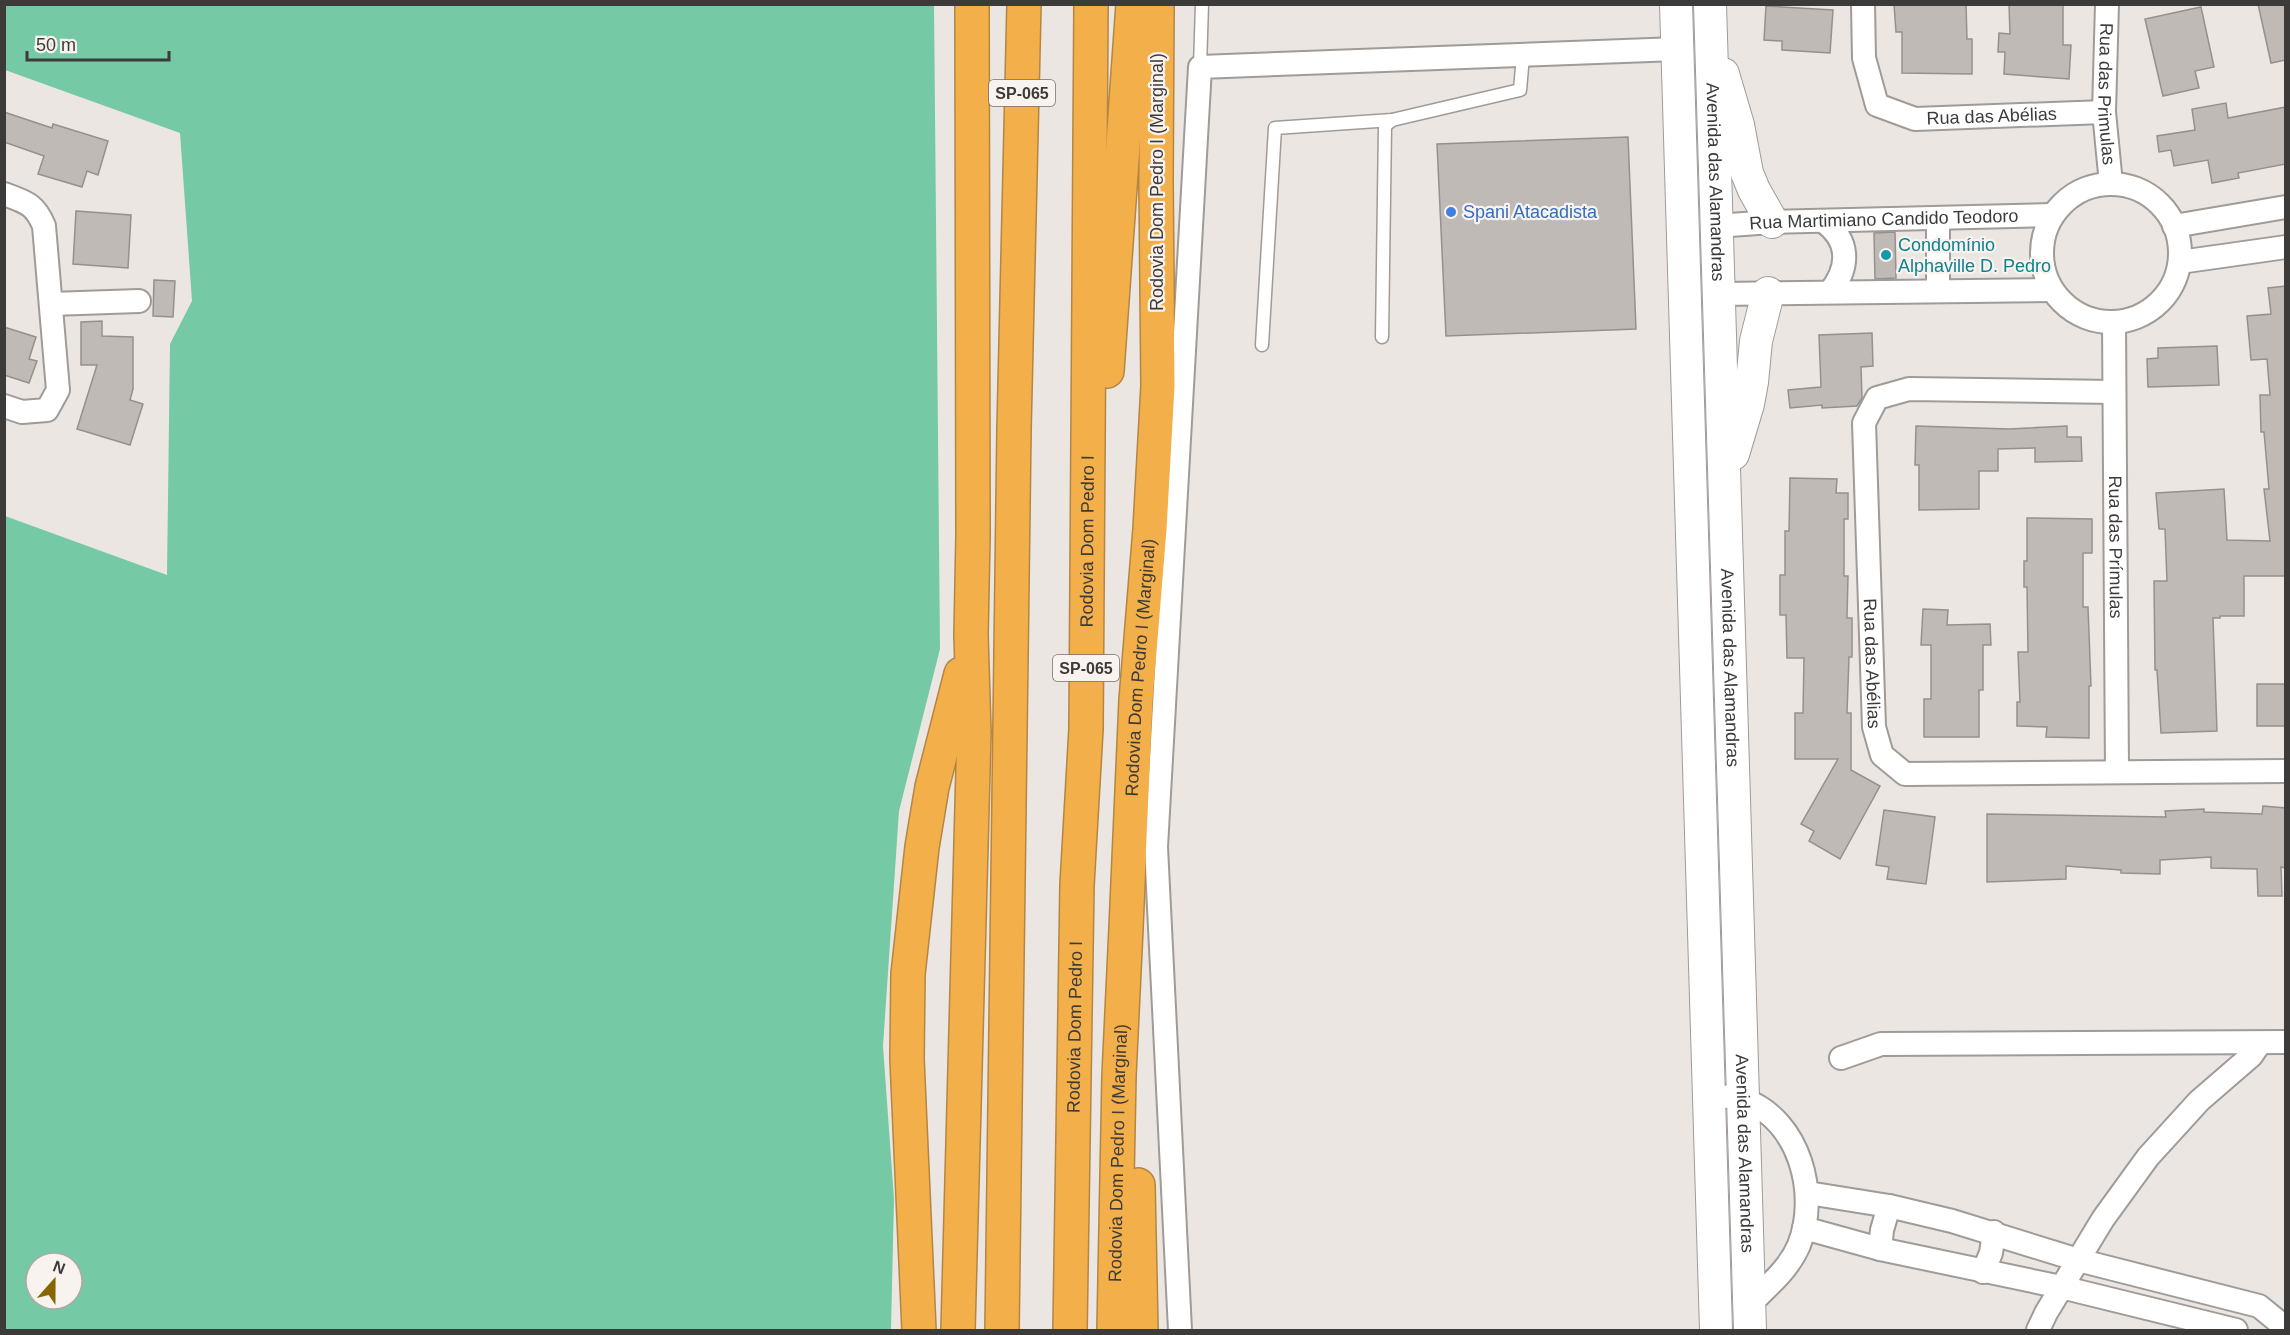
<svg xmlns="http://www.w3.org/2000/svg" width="2290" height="1335" font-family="Helvetica,sans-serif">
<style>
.green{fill:#75c9a5;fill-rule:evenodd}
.building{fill:#c0bab7;stroke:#96908d;stroke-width:1.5}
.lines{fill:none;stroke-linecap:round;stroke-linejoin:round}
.lane-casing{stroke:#a09b97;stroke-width:15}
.street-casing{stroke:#a09b97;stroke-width:26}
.secondary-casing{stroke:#a09b97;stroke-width:34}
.highway-casing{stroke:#b38644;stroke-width:36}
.lane{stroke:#fff;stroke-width:12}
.street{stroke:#fff;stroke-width:22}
.secondary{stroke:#fff;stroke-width:32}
.highway{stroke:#f3af4a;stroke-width:33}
.shop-dot{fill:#3f7fe0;stroke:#f9f3f0;stroke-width:2}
.culture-dot{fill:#0f9aa8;stroke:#f9f3f0;stroke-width:2}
.labels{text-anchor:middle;stroke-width:4.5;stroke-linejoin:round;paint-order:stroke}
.shield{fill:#f9f3f0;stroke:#757271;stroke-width:1.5}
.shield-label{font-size:16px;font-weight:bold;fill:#3d3b3a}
.street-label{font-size:18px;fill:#3d3b3a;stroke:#f9f3f0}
.shop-label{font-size:18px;fill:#366cbe;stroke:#f9f3f0;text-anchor:start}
.culture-label{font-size:18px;fill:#0d838f;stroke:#f9f3f0;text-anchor:start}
</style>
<rect width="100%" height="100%" fill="#ece6e2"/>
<!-- green -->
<path class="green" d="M5,4L934,5L940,649L899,811L883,1046L894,1199L891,1330H5V516L167,575L170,344L192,301L180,133L5,70ZM36,1263H72V1299H36Z"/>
<!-- building -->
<g class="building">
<path d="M1894,4H1966L1967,39H1972V74L1902,73V32H1896Z"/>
<path d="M2009,4H2063V45H2071L2069,79L2004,74L2005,52H1998L1999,33L2010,34Z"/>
<path d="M2258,4H2286V60L2271,63Z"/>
<path d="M1766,6L1833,10L1830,53L1782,50V41L1764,40Z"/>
<path d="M2201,7L2214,67L2195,71L2199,88L2163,96L2145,19Z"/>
<path d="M2226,103L2228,118L2286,107V164L2238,173L2239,178L2212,183L2208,160L2174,166L2171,150L2159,152L2157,136L2195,130L2192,109Z"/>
<path d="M4,112L52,128L53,124L108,141L98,175L87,171L82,187L38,174L44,156L4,142Z"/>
<path d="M1628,137L1636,329L1446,336L1437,144Z"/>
<path d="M76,211L131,215L128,268L73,264Z"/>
<path d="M1895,232L1896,278L1875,279L1874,233Z"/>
<path d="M154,280L175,281L173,317L153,316Z"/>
<path d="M2286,286V576H2244V616H2220V618H2213L2217,731L2161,733L2157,670H2155L2154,581H2167L2165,529H2159L2156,493L2224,489L2227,540L2270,541L2264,489H2269L2264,432H2261L2260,395H2270L2267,359L2251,360L2247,316L2271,314L2268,288Z"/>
<path d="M102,321V336L133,337V389L130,400L143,404L130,445L77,429L97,365H81V322Z"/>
<path d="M4,327L36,337L29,359L37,361L29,383L4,375Z"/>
<path d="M1872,333L1873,366L1861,367L1862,398L1857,406L1822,408V405L1790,408L1788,390L1821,387L1819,335Z"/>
<path d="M2217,346L2219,385L2148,387L2147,359L2158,358V348Z"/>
<path d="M1916,426L2009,429L2067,426V437H2081L2082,461L2035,462V448L1998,449V471H1979V509L1919,510V465H1915Z"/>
<path d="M1790,478L1837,479L1836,493H1848V519H1844V576H1848L1847,618H1852V657H1849L1847,713H1851V770L1880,786L1840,859L1809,841L1814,831L1801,824L1838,759H1795V713H1803L1804,658H1787L1786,615H1780V575H1785V531H1789Z"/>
<path d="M2027,518L2092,519V553H2083V607H2088L2091,686H2089V738L2046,737L2047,727L2017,726V702H2020L2018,652H2028L2027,587H2024V561H2027Z"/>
<path d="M1923,609L1948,610L1947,625L1990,624L1991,645H1983V690H1979V737H1924V699H1931V645H1921Z"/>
<rect x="2257" y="684" width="29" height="42"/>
<path d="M2263,806L2286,808V868L2281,867L2282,896H2258L2257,869L2211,868V857L2160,860V874L2121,873V870L2066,866V879L1987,882V814L2166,817L2165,811L2204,809V812L2262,814Z"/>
<path d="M1884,810L1935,817L1926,884L1887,879L1889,867L1876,865Z"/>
</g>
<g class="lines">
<!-- lane casing -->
<g class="lane-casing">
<g id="lane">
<path d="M1200,67L1202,4"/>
<path d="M1382,337L1385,126L1392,120"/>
<path d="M1262,345L1275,128L1392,120L1520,90L1523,56"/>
</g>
</g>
<!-- street casing -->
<g class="street-casing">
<g id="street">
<path id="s1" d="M1863,4L1864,58L1877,105L1915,119L2104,112"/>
<path id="s2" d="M2107,4L2104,112L2111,184"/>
<circle cx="2111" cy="253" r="69"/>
<path d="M4,194C26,202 35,204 44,226L58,390L47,410L22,412L4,406"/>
<path d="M1938,219V291"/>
<path d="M1823,221C1850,240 1850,267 1830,292"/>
<path id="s3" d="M1716,226L1772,222L2053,215"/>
<path d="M2174,226L2286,207"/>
<path d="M2180,262L2286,247"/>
<path d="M1720,294L2052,290"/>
<path d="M51,304L139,301"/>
<path id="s4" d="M2114,322L2117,772"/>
<path id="s5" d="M2113,392L1909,389L1877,398L1864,423L1874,727L1882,755L1905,774L2286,771"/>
<path d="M1841,1058L1881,1044L2286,1042"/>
<path d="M1709,1095C1720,1097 1735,1096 1745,1100C1800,1121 1819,1194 1799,1245C1789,1269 1768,1286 1750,1304"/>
<path d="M1808,1193L1889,1206L1952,1221L2078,1260L2259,1306L2286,1328"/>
<path d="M1804,1228L1880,1249L2061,1287L2236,1330"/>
<path d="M1880,1249L1882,1230L1889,1206"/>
<path d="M1983,1272L1991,1253L1994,1232"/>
<path d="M1180,1330L1156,847L1200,67L1677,49"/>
<path d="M2038,1330L2046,1313L2103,1219L2148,1157L2199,1101L2251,1056L2260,1043"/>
</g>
</g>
<!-- secondary casing -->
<g class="secondary-casing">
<g id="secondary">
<path d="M1676,4L1716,1330"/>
<path id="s6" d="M1710,4L1750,1330"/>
<path d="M1723,74L1738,125L1747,173L1754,190L1772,222"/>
<path d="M1733,454L1748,404L1752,382L1756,341L1768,293"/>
</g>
</g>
<!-- highway casing -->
<g class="highway-casing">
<g id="highway">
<path d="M1107,371L1133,4"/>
<path d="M1138,1185L1141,1330"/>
<path d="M919,1330L907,1059L908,974L922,847L932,787L961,674"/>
<path d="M958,1330L974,732L971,635L973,536L972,4"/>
<path d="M1002,1330L1014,429L1024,4"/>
<path id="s7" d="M1070,1330L1077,885L1086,729L1091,4"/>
<path id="s8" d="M1114,1330L1119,1076L1126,928L1136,700L1150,529L1158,386L1156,182L1157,4"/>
</g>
</g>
<!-- lane -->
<use href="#lane" class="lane"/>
<!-- street -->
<use href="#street" class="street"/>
<!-- secondary -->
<use href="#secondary" class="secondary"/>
<!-- highway -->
<use href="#highway" class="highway"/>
</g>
<!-- markers -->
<circle class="shop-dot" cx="1451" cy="212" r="6"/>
<circle class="culture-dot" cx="1886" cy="255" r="6"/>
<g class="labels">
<!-- shield labels -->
<g class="shield">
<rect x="989" y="80" width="66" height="26" rx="4.5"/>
<rect x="1053" y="655" width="66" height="26" rx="4.5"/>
</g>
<g class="shield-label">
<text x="1022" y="99">SP-065</text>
<text x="1086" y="674">SP-065</text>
</g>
<!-- street labels -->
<g class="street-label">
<text dy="6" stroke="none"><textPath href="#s2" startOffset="90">Rua das Primulas</textPath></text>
<text dy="6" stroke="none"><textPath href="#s1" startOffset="220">Rua das Abélias</textPath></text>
<text transform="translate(1157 182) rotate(-90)" y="6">Rodovia Dom Pedro I (Marginal)</text>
<text dy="6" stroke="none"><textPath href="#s6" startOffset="178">Avenida das Alamandras</textPath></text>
<text dy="6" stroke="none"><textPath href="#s3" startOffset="168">Rua Martimiano Candido Teodoro</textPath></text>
<text dy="6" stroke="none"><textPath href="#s7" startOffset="789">Rodovia Dom Pedro I</textPath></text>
<text dy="6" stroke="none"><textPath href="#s4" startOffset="225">Rua das Prímulas</textPath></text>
<text dy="6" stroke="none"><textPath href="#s5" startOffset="506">Rua das Abélias</textPath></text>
<text dy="6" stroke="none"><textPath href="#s6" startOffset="664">Avenida das Alamandras</textPath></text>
<text dy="6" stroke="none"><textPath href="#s8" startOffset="663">Rodovia Dom Pedro I (Marginal)</textPath></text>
<text dy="6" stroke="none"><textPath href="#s7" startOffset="303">Rodovia Dom Pedro I</textPath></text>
<text dy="6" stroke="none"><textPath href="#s8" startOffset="177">Rodovia Dom Pedro I (Marginal)</textPath></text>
<text dy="6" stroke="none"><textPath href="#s6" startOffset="1150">Avenida das Alamandras</textPath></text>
</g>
<!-- shop labels -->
<g class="shop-label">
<text x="1463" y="218">Spani Atacadista</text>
</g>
<!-- culture labels -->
<g class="culture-label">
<text x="1898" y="251">Condomínio<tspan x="1898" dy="21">Alphaville D. Pedro</tspan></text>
</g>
</g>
<!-- border -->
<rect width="2290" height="1335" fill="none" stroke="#3d3b3a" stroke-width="12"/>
<!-- north arrow -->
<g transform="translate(54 1281) rotate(21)"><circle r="28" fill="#f9f3f0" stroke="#aea9a7" stroke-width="1.5"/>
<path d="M0-4.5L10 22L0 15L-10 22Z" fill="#876500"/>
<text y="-9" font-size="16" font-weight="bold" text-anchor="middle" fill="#3d3b3a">N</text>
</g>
<!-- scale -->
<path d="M27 51v9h142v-9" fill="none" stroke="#3d3b3a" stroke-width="3"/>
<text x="36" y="51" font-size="18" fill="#3d3b3a" stroke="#f9f3f0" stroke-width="4.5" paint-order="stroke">50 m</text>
</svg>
